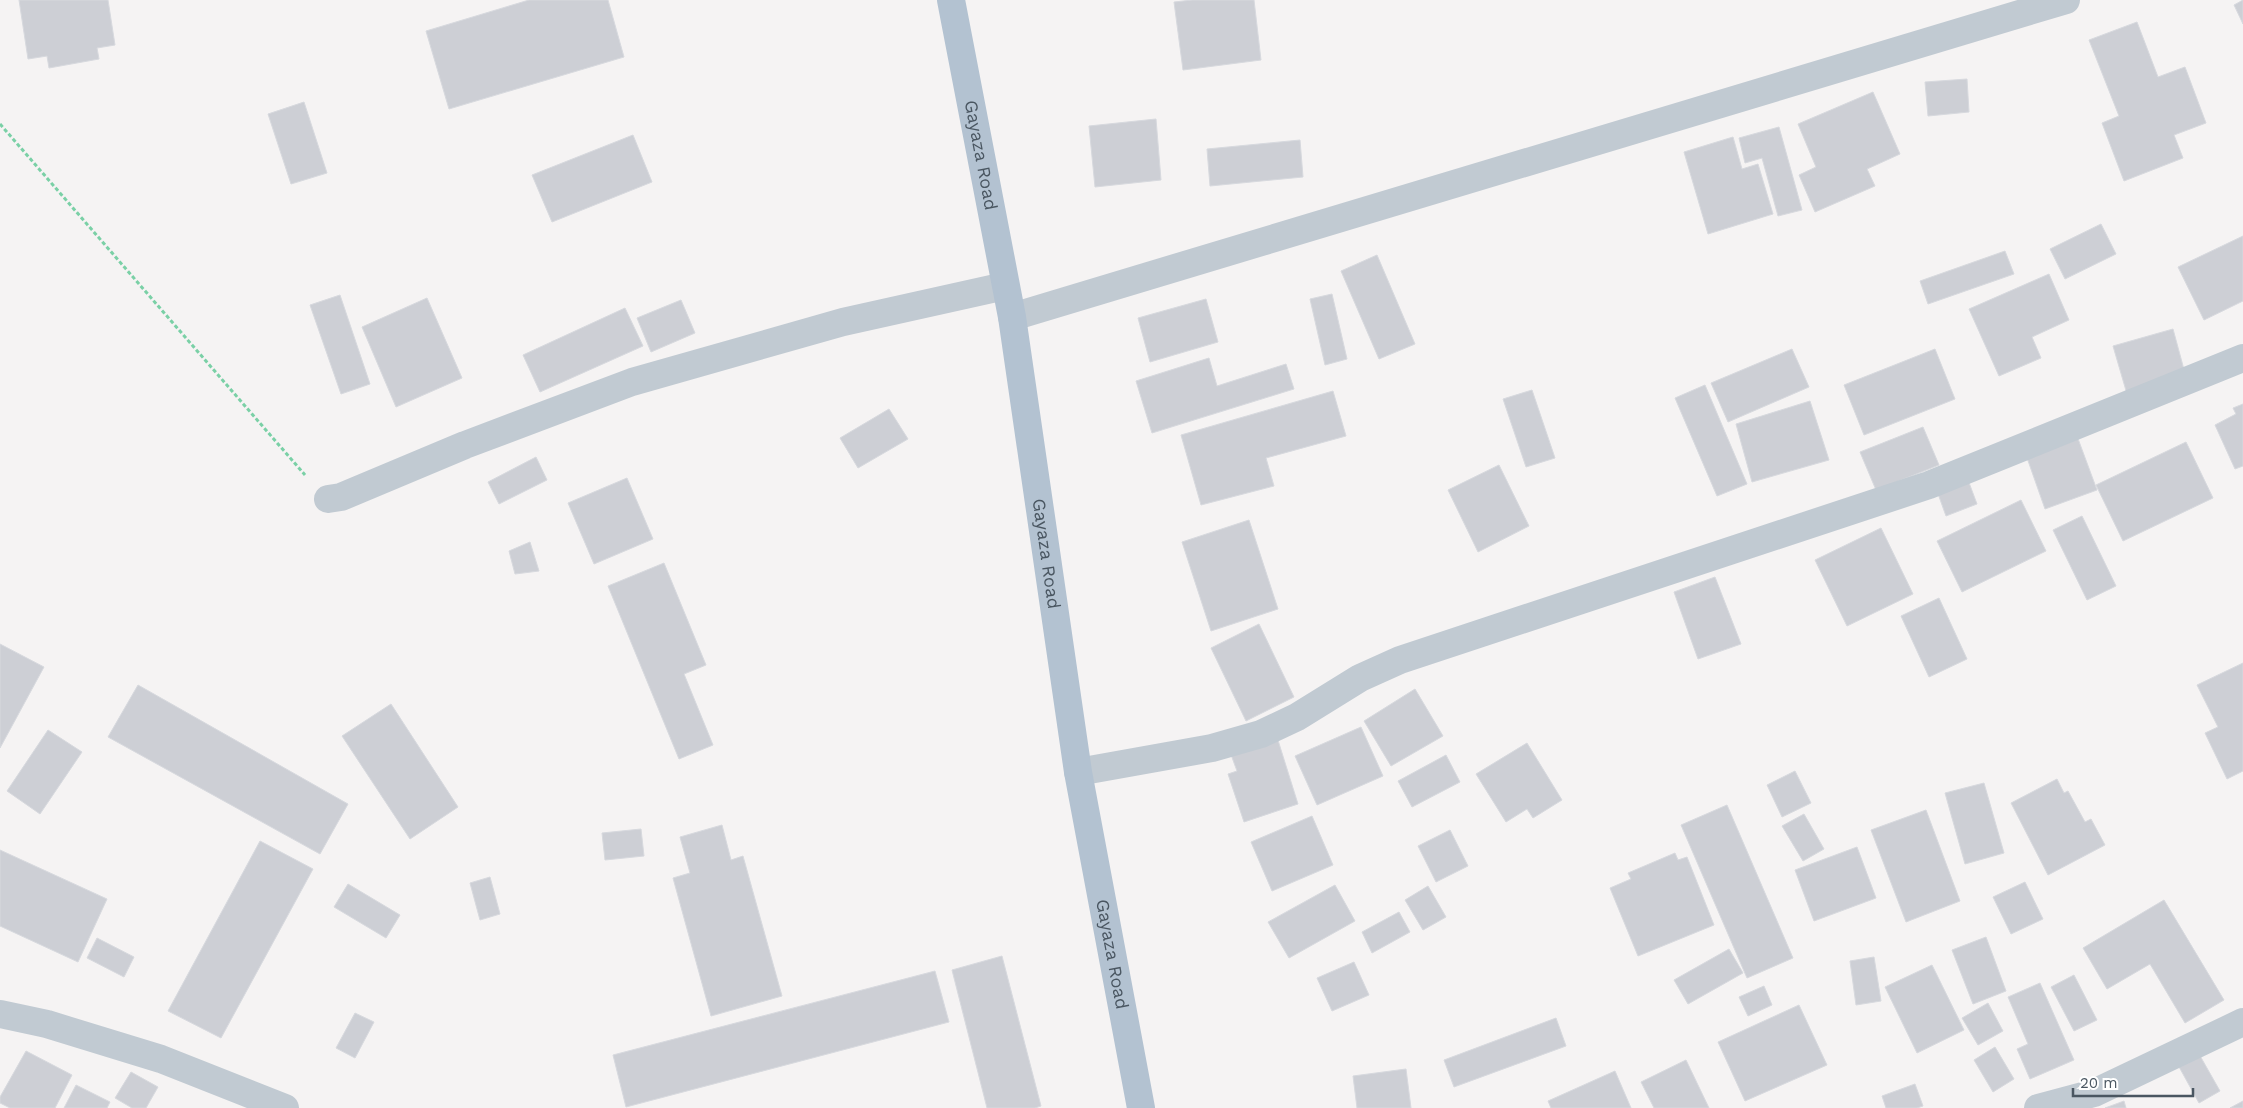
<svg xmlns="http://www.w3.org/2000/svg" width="2243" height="1108" font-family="'Work Sans',sans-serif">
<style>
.building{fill:#cdcfd5;stroke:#d7d9de}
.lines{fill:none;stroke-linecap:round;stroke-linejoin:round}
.path{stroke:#7ad0a6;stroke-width:3;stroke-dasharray:4 2.5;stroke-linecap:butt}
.street{stroke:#c1cad2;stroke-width:28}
.primary{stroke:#b3c2d1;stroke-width:28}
.labels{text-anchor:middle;stroke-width:4;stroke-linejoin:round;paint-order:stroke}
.street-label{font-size:18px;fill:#4a5661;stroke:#fff}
</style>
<rect width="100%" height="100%" fill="#f5f3f3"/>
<!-- building -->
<g class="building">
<path d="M19,0H108L115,45L97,48L99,59L49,68L47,56L28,59Z"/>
<path d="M529,0H608L624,57L449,109L426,31Z"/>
<path d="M1192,0H1254L1261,60L1183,70L1174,2Z"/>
<path d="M2243,0V24L2234,5Z"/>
<path d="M2137,22L2158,77L2185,67L2206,123L2174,135L2183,158L2124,181L2102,123L2119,116L2089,40Z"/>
<path d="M1967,79L1969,112L1928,116L1925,82Z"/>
<path d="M1873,92L1900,154L1867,169L1875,186L1815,212L1799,175L1816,167L1798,124Z"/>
<path d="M304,102L327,173L291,184L268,114Z"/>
<path d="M1156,119L1161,180L1095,187L1089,126Z"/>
<path d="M1779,127L1802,210L1778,216L1762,158L1745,163L1739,138Z"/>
<path d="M633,135L652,182L552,222L532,175Z"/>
<path d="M1733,137L1742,169L1758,164L1773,214L1708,234L1684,152Z"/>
<path d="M1300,140L1303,177L1210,186L1207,149Z"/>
<path d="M2101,224L2116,254L2065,279L2050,249Z"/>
<path d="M2243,236V301L2204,320L2178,267Z"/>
<path d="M2005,251L2014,274L1928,304L1920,281Z"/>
<path d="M1377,255L1415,344L1379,359L1341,271Z"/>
<path d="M2049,274L2069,320L2032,337L2041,358L1999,376L1969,309Z"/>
<path d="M1332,294L1347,359L1325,365L1310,299Z"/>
<path d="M340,295L370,384L341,394L310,305Z"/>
<path d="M427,298L462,378L396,407L362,327Z"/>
<path d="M1206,299L1218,342L1150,362L1138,318Z"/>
<path d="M681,300L695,333L651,352L637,318Z"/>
<path d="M625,308L643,346L540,392L523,355Z"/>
<path d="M2173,329L2186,377L2127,394L2113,346Z"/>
<path d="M1792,349L1809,387L1728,422L1711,383Z"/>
<path d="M1935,349L1955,399L1864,435L1844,385Z"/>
<path d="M1209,358L1217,386L1286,364L1294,389L1152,433L1136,381Z"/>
<path d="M1705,385L1747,484L1717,496L1675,398Z"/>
<path d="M1532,390L1555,458L1526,467L1503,399Z"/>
<path d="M1333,391L1346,436L1266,458L1274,486L1201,505L1181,435Z"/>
<path d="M1810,401L1829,460L1752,482L1736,424Z"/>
<path d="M2243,404V466L2235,469L2215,425L2236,414L2233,408Z"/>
<path d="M889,409L908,439L858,468L840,438Z"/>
<path d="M1923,427L1939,465L1876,490L1860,452Z"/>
<path d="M2077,436L2097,490L2045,509L2026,455Z"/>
<path d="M2186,442L2213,498L2123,541L2096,485Z"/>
<path d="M536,457L547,480L499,504L488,482Z"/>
<path d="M1499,465L1529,526L1478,552L1448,490Z"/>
<path d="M627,478L653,539L594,564L568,503Z"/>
<path d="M1968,480L1977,504L1946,516L1937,491Z"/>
<path d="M2021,500L2046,551L1962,592L1937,541Z"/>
<path d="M2082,516L2116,586L2087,600L2053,530Z"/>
<path d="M1249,520L1278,609L1211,631L1182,542Z"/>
<path d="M1881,528L1913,594L1847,626L1815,560Z"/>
<path d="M530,542L539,571L515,574L509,551Z"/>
<path d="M664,563L706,665L684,674L713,745L679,759L608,586Z"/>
<path d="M1715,577L1741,644L1698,659L1674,592Z"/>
<path d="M1939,598L1967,659L1929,677L1901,616Z"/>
<path d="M1259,624L1294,697L1246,721L1211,648Z"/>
<path d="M0,644L44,667L0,748Z"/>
<path d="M2243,663V771L2227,779L2205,733L2218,727L2197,685Z"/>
<path d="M138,685L348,804L320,854L108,737Z"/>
<path d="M1415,689L1443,736L1391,766L1364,721Z"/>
<path d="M391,704L458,807L410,839L342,736Z"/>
<path d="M1361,727L1383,776L1317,805L1295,756Z"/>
<path d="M48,730L82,752L40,814L7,791Z"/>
<path d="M1277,737L1298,804L1244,822L1228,774L1237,771L1230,752Z"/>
<path d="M1527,743L1562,800L1533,818L1527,809L1506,822L1476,774Z"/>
<path d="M1446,755L1460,782L1412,807L1398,781Z"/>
<path d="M1795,771L1811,803L1782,817L1767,785Z"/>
<path d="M2057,779L2064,793L2068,791L2085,822L2091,819L2105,845L2048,875L2011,803Z"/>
<path d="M1984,783L2004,853L1965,864L1945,793Z"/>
<path d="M1727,805L1793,958L1747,978L1681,825Z"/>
<path d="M1926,810L1960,901L1906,922L1871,830Z"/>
<path d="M1804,814L1824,849L1803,861L1782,826Z"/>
<path d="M1312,816L1333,865L1272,891L1251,842Z"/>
<path d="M722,825L731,860L743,856L782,996L711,1016L673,878L690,873L680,837Z"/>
<path d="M641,829L644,856L605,860L602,833Z"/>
<path d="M1450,830L1468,866L1436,882L1418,846Z"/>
<path d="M260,841L313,869L221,1038L168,1011Z"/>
<path d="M1857,847L1876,898L1814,921L1795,870Z"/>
<path d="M0,850L107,899L78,962L0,926Z"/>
<path d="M1675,853L1678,860L1687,857L1714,925L1638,956L1610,888L1631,879L1628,873Z"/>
<path d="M490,877L500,914L480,920L470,883Z"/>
<path d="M2025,882L2043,919L2011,934L1993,897Z"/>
<path d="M348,884L400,915L386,938L334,907Z"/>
<path d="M1335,885L1355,921L1289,958L1268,922Z"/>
<path d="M1428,886L1446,917L1423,930L1405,900Z"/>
<path d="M2164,900L2224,1000L2185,1023L2150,964L2107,989L2083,948Z"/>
<path d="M1399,912L1410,932L1372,953L1362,932Z"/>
<path d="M1986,937L2006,991L1973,1004L1952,950Z"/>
<path d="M97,938L134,957L124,977L87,958Z"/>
<path d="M1729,949L1743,973L1688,1004L1674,980Z"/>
<path d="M1002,956L1041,1106L1035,1108H987L952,970Z"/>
<path d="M1874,957L1881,1001L1856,1005L1850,961Z"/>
<path d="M1354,962L1369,995L1332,1011L1317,978Z"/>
<path d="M1932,965L1964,1030L1917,1053L1885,987Z"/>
<path d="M935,971L949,1022L626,1107L613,1055Z"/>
<path d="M2074,975L2097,1020L2074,1031L2051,987Z"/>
<path d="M2040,983L2074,1060L2030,1079L2017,1049L2028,1044L2008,997Z"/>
<path d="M1764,986L1772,1005L1748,1016L1739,997Z"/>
<path d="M1988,1003L2003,1031L1978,1045L1962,1018Z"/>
<path d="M1799,1005L1827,1065L1745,1101L1718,1042Z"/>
<path d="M355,1013L374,1022L355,1058L336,1048Z"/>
<path d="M1556,1018L1566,1046L1454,1087L1444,1060Z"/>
<path d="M1995,1047L2014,1079L1993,1092L1974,1060Z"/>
<path d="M26,1051L72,1075L55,1108H10L0,1103V1097Z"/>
<path d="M2199,1054L2220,1091L2199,1103L2178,1065Z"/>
<path d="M1686,1060L1709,1108H1654L1641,1082Z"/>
<path d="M1406,1069L1411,1108H1357L1353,1076Z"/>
<path d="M1615,1071L1631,1108H1551L1548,1101Z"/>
<path d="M131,1072L158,1087L146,1108H132L115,1098Z"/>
<path d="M1915,1084L1923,1106L1917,1108H1886L1882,1096Z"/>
<path d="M76,1085L110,1102L107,1108H64Z"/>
<path d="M2124,1101L2126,1108H2105Z"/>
<path d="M2243,1101V1108H2230Z"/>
</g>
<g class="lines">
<!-- path -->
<path class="path" d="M0,124L305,475"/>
<!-- street -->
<g class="street">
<path d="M1012,317L2066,0"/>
<path d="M328,499L341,497L465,445L632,382L843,322L1005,286"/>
<path d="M1078,772L1212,748L1261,734L1297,717L1360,678L1400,660L1929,485L2243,358"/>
<path d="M0,1014L47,1024L161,1059L285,1108"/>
<path d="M2038,1108L2094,1093L2243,1022"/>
</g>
<!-- primary -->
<path class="primary" id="s1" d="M951,0L1012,317L1078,772L1141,1108"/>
</g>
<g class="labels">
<!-- street labels -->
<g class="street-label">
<text dy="6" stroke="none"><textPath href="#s1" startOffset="158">Gayaza Road</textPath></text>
<text dy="6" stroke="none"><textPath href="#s1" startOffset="562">Gayaza Road</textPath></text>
<text dy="6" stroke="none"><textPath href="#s1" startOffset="968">Gayaza Road</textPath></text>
</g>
</g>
<!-- scale -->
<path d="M2073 1088v8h120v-8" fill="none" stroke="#4a5661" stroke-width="2.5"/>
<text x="2080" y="1088" font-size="15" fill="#4a5661" stroke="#ffffff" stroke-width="4" paint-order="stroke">20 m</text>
</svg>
